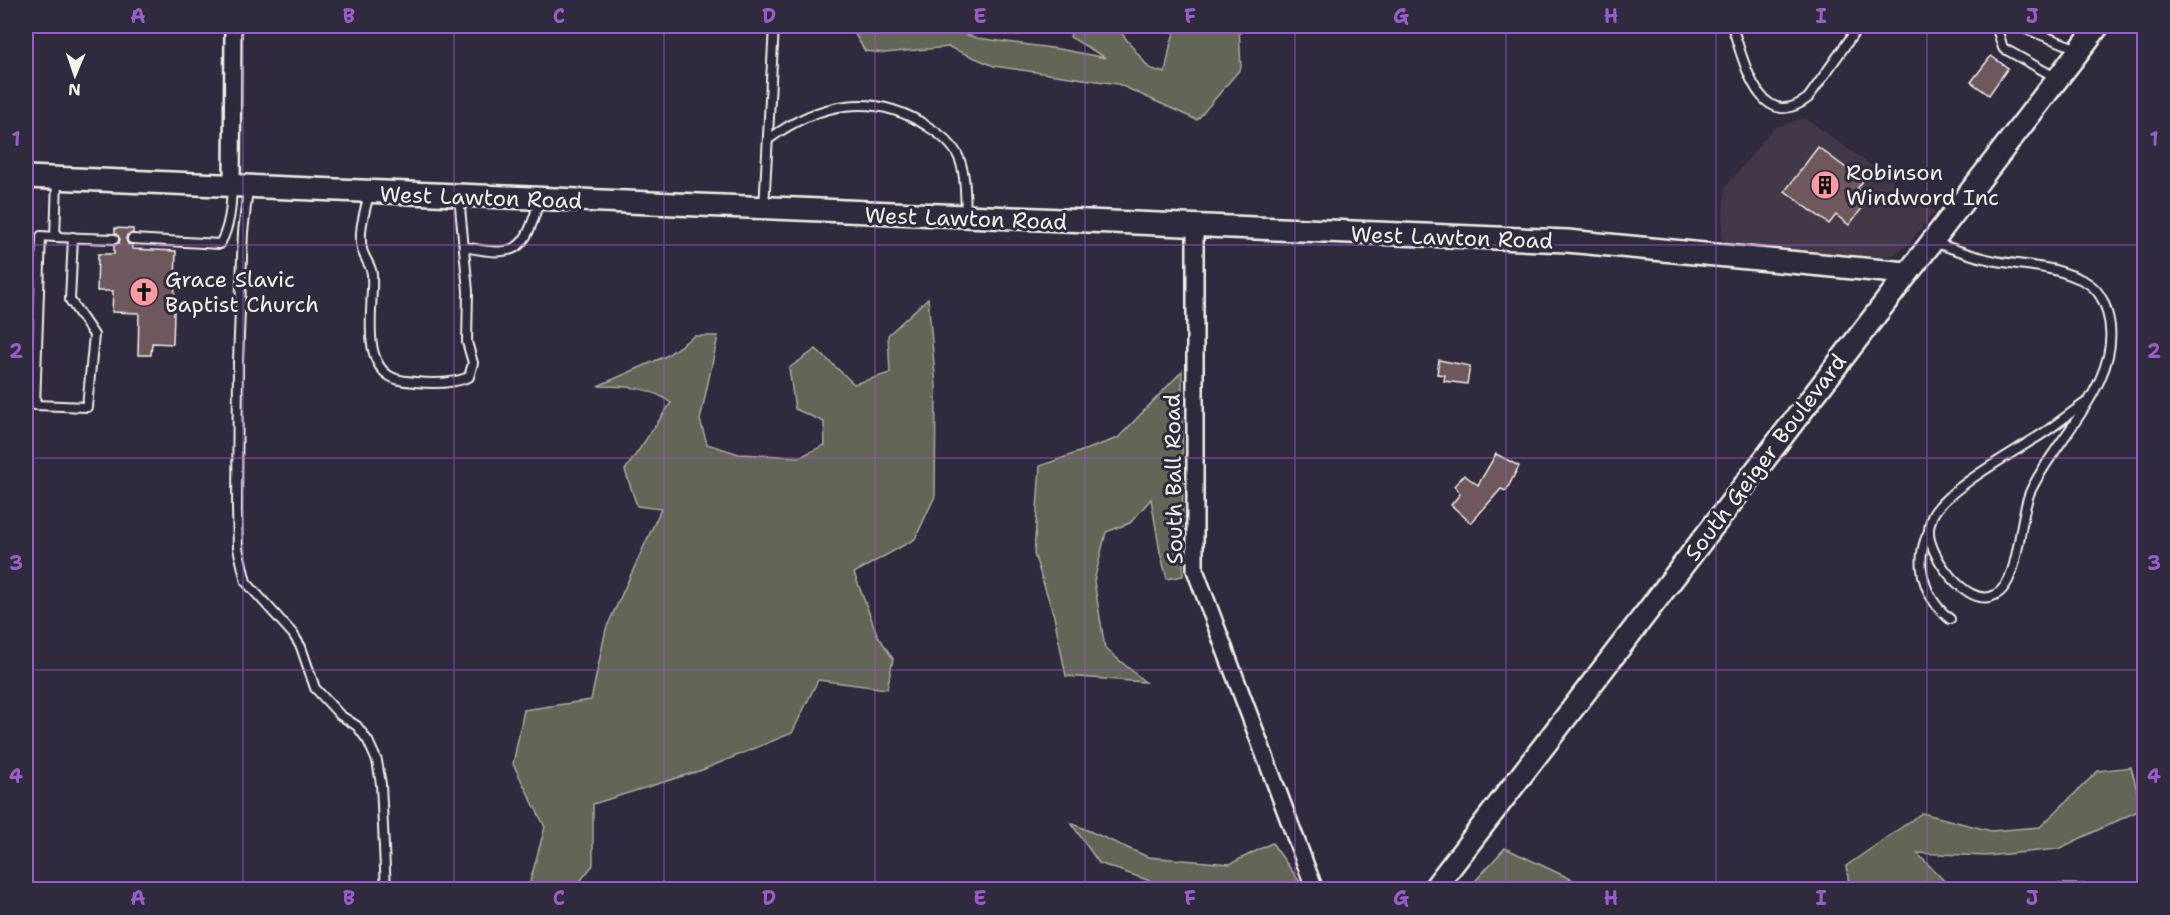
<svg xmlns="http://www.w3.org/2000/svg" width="2170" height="915" font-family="'Shantell Sans',sans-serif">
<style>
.built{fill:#423847}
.green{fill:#636557;stroke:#acaba0;stroke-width:1.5}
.building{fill:#6e585d;stroke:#f4f1e8;stroke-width:1.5}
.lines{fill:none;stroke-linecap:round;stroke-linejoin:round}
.lane-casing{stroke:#f4f1e8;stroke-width:12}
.street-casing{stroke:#f4f1e8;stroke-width:20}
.secondary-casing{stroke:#f4f1e8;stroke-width:26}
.lane{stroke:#2f2a3d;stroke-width:8}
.street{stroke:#2f2a3d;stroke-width:15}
.secondary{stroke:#2f2a3d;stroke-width:21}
.grid{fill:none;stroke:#995dc9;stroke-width:1.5;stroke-opacity:0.55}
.labels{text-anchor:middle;stroke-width:6;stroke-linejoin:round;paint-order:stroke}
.poi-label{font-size:22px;fill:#f4f1e8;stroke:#2f2a3d;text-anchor:start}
.street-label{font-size:22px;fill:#f4f1e8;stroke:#2f2a3d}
.neatline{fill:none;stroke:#995dc9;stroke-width:2}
.grid-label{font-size:20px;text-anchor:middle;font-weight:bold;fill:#995dc9}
</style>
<rect width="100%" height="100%" fill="#2f2a3d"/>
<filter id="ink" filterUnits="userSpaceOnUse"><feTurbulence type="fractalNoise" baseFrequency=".0167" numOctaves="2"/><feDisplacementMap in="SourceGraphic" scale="12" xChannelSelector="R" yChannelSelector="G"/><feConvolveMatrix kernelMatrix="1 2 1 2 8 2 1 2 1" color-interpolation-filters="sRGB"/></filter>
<g filter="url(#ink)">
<!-- built -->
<path class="built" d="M1805,118L1935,211L1909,244L1889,257L1721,246L1725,188L1773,128Z"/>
<!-- green -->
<g class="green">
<path d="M850,26H941L977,38L1059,49L1106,58L1070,37L1073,26H1116L1149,68L1165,73L1171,42L1177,26H1239L1241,68L1197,120L1118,84L994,66L949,47L884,53L865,51Z"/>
<path d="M928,298L936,386L935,496L915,539L854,573L877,634L893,659L887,689L818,680L792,733L702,770L593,804V865L574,889H528L545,827L513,764L524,710L591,700L606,629L661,509L637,506L625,470L671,403C650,386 624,386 598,386L666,356L694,336H718L700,420L707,444L739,454L800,457L825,445L824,422L795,409L789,368L816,349L854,384L890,373L888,335Z"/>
<path d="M1182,371L1183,576L1167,579L1160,552L1151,499L1130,523L1106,532L1094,581L1105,648L1145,682L1066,676L1054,616L1034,554L1040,466L1118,438Z"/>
<path d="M2131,767L2142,809L2058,849L1986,856L1917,853L1952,889H1850L1846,866L1922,813L1991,831L2040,827L2098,771Z"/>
<path d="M1071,823L1148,857L1230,864L1272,843L1305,889H1173L1099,863Z"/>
<path d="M1505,848L1592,889H1468Z"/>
<path d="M2032,884H2144V889H2020Z"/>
</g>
<!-- building -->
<g class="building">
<path d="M1991,56L2008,68L1989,95L1971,82Z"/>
<path d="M1818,147L1863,181L1857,189L1870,198L1849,225L1836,215L1829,224L1785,191Z"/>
<path d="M115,228L133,229V233L127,235L126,239L128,244L132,245V249L176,251L173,344L152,343L151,355H138L139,313L112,312L113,291H97L98,254H114V245L119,243L120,239L115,233Z"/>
<path d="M1439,360L1470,366L1467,384L1444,381L1445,375L1437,374Z"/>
<path d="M1496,454L1519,466L1506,491L1501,489L1471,523L1451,505L1460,494L1454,486L1464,475L1478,485Z"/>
</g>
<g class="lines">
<!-- lane casing -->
<g class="lane-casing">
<g id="lane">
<path d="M1732,26C1744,60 1759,135 1808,98L1859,26"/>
<path d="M2008,26L1997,29L2003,48L2055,77"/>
<path d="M2018,26L2078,49"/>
<path d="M769,139C818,103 873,91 927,126C940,134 953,144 959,158C966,175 965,195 966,213"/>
<path d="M57,181L55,237L114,239"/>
<path d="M248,189L243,232L238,361L237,510L238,548L246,582L293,634L301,647L315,688L340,715L357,726L368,741L377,761L381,784L386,890"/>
<path d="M369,194C365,211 358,231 362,249C364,258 371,265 372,274C374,302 361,356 388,375C396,381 406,381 415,382C433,384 452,384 469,377L473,363L467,342L468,291L459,197"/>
<path d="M764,208L774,26"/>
<path d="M55,237L41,236L35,405L87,407L94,335L70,300L73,237"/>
<path d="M132,239L220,244C230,226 231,208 232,188"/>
<path d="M1935,243C1952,248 1969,255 1987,259C2006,264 2026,264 2045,268C2057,270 2069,274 2080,279C2095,285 2103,297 2107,312C2127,377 2056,437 2031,490C2018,516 2021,582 1995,595C1968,610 1927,554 1929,530C1929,526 1931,520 1932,517C1943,490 2022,448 2048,430C2061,421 2074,410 2088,401"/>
<path d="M465,247C517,258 525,251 539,201"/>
<path d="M1929,531C1913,562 1924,598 1950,619"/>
</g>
</g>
<!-- street casing -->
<g class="street-casing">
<g id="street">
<path d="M232,187L233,26"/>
<path d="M1195,227V570L1315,890"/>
</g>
</g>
<!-- secondary casing -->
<g class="secondary-casing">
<g id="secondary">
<path d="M26,177L1567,241L1906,273"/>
<path d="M1433,890L2098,26"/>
</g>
</g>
<!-- lane -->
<use href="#lane" class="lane"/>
<!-- street -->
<use href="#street" class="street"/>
<!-- secondary -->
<use href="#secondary" class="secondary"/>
</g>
</g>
<!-- grid -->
<path class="grid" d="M243,26V890M454,26V890M664,26V890M875,26V890M1085,26V890M1295,26V890M1506,26V890M1716,26V890M1927,26V890M26,245H2144M26,458H2144M26,670H2144"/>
<!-- icons -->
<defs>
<g id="building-disc" transform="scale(1.5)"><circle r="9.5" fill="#ff9aa2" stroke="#2f2a3d"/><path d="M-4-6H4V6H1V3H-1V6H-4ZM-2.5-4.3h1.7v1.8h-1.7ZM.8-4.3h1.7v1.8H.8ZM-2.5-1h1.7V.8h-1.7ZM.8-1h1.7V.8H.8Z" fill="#111"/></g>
<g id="church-disc" transform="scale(1.5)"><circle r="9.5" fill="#ff9aa2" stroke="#2f2a3d"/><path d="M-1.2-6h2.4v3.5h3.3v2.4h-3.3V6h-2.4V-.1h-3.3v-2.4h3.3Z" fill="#111"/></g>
</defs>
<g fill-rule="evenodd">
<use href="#building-disc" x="1825" y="185"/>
<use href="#church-disc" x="144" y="292"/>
</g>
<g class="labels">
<!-- poi labels -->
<g class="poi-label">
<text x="1846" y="180">Robinson<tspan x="1846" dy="25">Windword Inc</tspan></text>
<text x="165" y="287">Grace Slavic<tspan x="165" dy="25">Baptist Church</tspan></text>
</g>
<!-- street labels -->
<g class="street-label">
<text transform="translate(481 197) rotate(2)" y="8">West Lawton Road</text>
<text transform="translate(966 218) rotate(2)" y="8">West Lawton Road</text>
<text transform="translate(1452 237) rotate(2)" y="8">West Lawton Road</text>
<text transform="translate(1765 457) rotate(-53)" y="8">South Geiger Boulevard</text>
<text transform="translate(1173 479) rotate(-91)" y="8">South Ball Road</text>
</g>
</g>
<!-- margin -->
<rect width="2170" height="915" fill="none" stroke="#2f2a3d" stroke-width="66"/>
<!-- north arrow -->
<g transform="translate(75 75) rotate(182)" stroke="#2f2a3d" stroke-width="4.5" paint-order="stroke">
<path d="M0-4.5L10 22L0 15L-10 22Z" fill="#f4f1e8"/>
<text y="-9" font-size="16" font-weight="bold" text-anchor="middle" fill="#f4f1e8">N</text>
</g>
<rect x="33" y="33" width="2104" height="849" class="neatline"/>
<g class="grid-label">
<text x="138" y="23">A</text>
<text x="349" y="23">B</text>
<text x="559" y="23">C</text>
<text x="769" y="23">D</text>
<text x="980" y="23">E</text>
<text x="1190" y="23">F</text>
<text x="1401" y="23">G</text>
<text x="1611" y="23">H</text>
<text x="1821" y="23">I</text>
<text x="2032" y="23">J</text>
<text x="16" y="146">1</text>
<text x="2154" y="146">1</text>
<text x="16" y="358">2</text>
<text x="2154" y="358">2</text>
<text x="16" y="570">3</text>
<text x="2154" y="570">3</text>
<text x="16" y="783">4</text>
<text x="2154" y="783">4</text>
<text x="138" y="905">A</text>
<text x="349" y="905">B</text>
<text x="559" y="905">C</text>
<text x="769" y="905">D</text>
<text x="980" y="905">E</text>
<text x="1190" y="905">F</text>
<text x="1401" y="905">G</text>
<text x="1611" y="905">H</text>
<text x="1821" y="905">I</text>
<text x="2032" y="905">J</text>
</g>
</svg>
